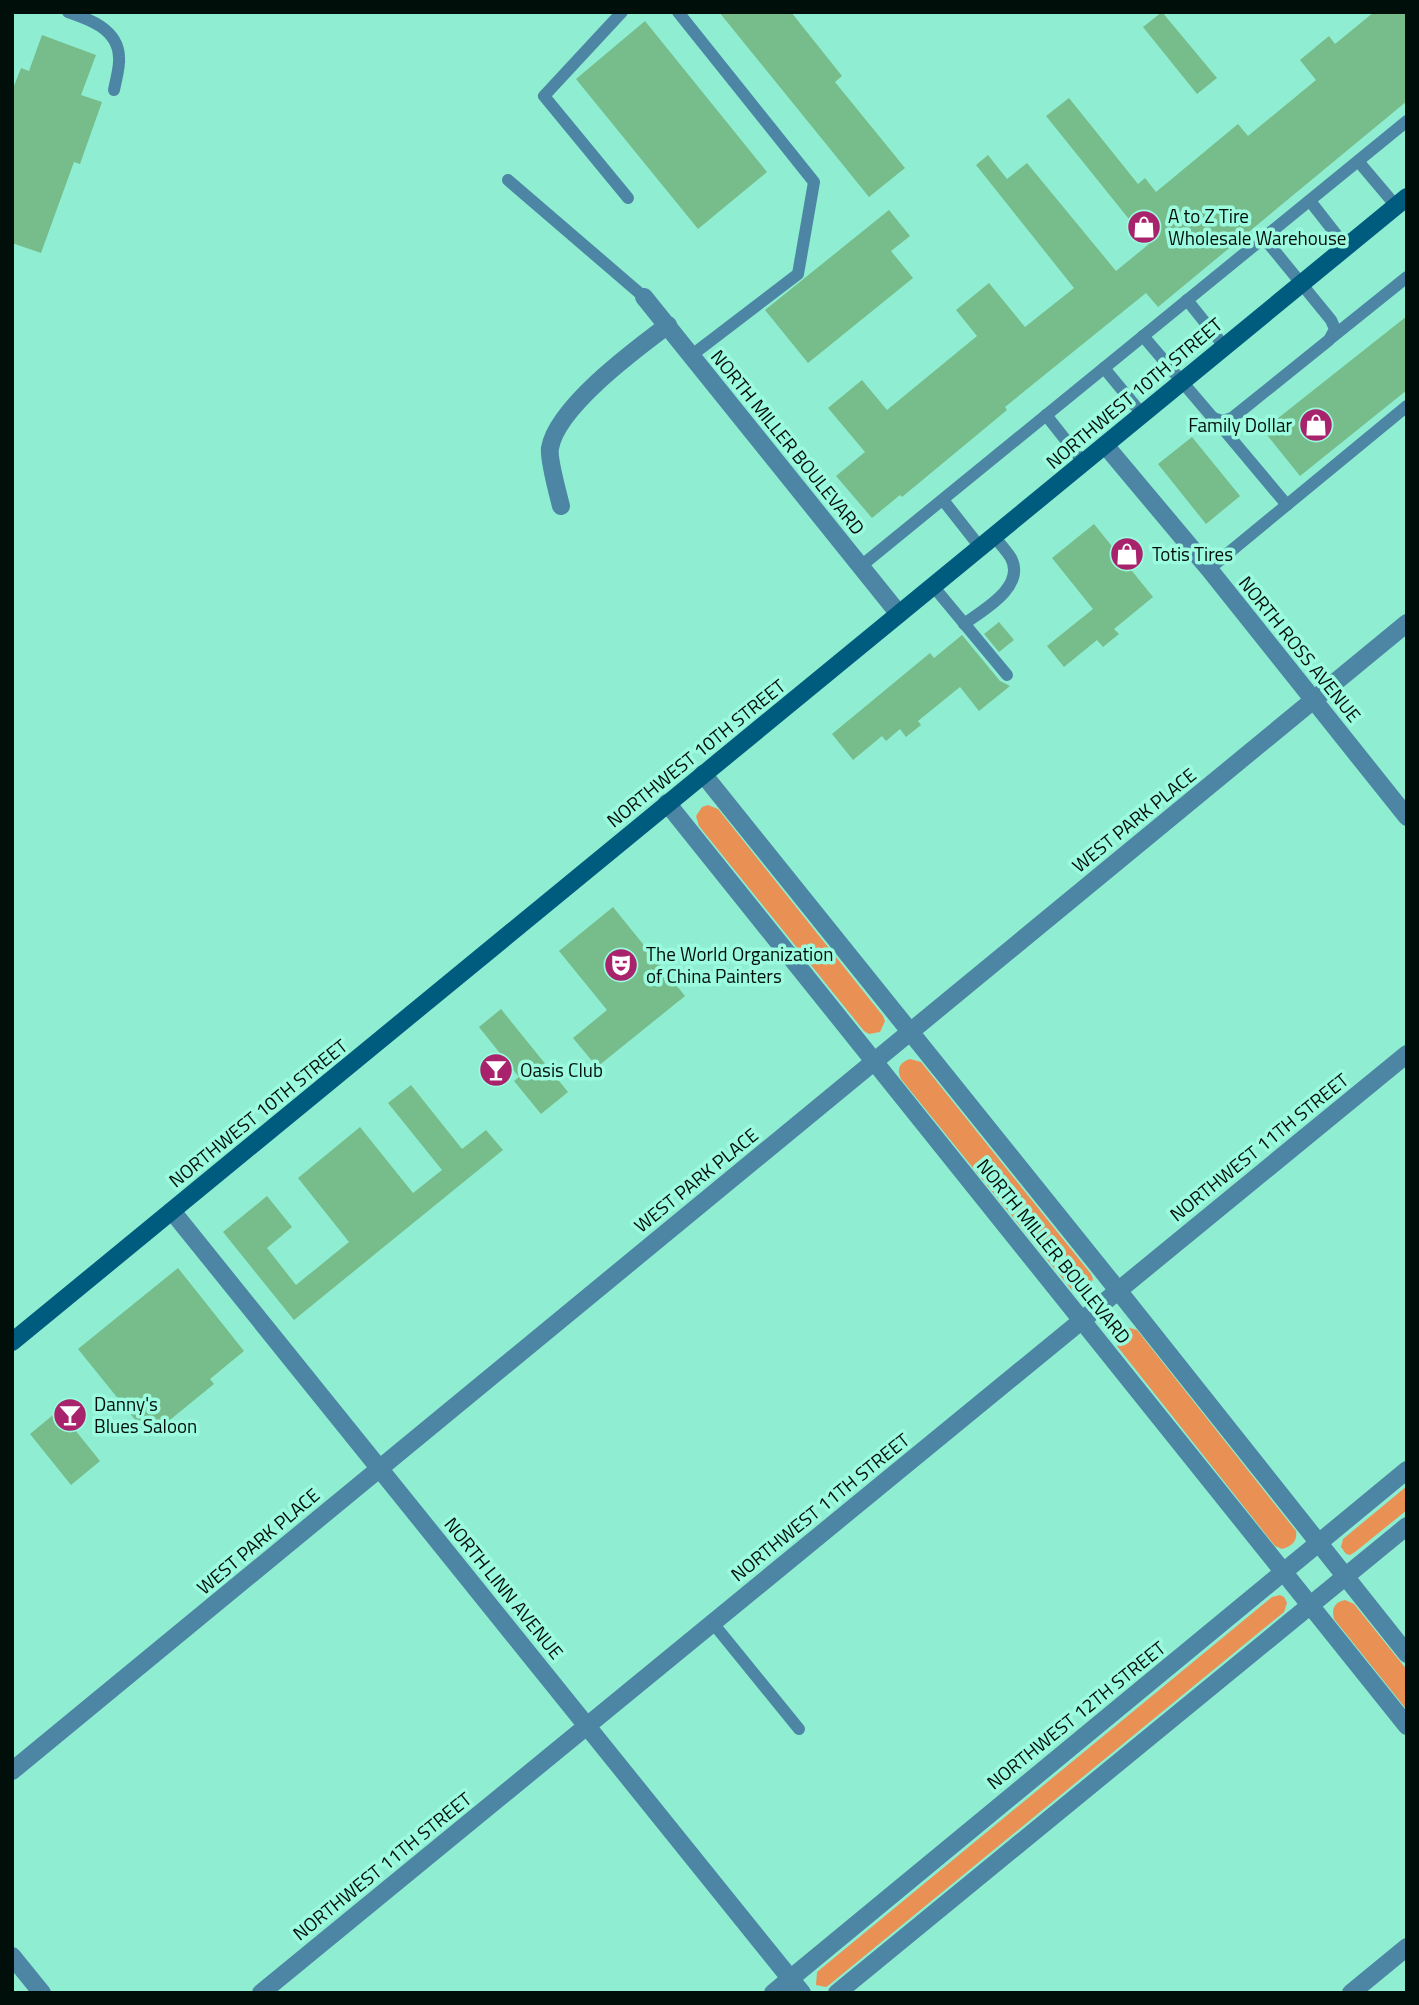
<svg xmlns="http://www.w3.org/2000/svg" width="1419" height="2005" font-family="'Titillium Web',sans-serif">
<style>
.green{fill:#e99055}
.building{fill:#77bc8b}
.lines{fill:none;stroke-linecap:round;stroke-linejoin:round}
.service{stroke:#4c86a4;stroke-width:12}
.minor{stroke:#4c86a4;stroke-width:18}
.tertiary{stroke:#4c86a4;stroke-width:18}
.secondary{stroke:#005c7f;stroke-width:18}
.labels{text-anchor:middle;stroke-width:7;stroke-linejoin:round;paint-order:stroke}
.poi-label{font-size:19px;fill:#000f0a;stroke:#9cfbde;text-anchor:start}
.street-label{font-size:19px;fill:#000f0a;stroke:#9cfbde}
</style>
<rect width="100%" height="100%" fill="#8feed1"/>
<!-- green -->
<g class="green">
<path d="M708,805L718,809L883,1016L885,1021L880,1032L869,1034L864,1031L699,826L696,816L702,807Z"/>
<path d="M910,1059L921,1062L1091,1274L1093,1279L1088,1289L1076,1292L1071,1289L901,1079C896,1069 900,1062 910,1059Z"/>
<path d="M1126,1327L1137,1330L1296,1531C1298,1541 1291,1547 1282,1549L1275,1546L1117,1346L1116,1334Z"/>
<path d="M1407,1486V1510L1355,1552L1350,1555L1346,1554L1341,1547L1343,1539Z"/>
<path d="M1280,1595L1284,1597L1287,1603L1284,1612L829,1985L826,1987L816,1985L817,1972L1272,1597Z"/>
<path d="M1345,1600L1354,1604L1407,1670V1710L1334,1619C1331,1608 1335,1602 1345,1600Z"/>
</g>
<!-- building -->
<g class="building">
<path d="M719,12H791L842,76L835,82L905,168L869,197Z"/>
<path d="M1162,12L1217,78L1197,94L1143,27Z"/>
<path d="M1374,12H1407V101L1158,307L1146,293L1005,407L1007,410L902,497L900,495L872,518L836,476L865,452L828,408L862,380L887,410L977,336L956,310L989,283L1025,327L1074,288L976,165L988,155L1007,179L1027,163L1116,271L1149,244L1046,116L1069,98L1138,184L1145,178L1156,192L1238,124L1248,136L1316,80L1300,60L1329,36L1335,44Z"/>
<path d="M645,21L767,172L698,229L576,79Z"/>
<path d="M42,35L96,55L81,95L102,102L80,164L74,162L41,253L12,243V91L21,68L29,71Z"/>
<path d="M889,210L910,236L891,251L913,278L808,363L765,310Z"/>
<path d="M1407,316V390L1300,476L1263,430Z"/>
<path d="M1192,437L1240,496L1206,524L1158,464Z"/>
<path d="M1094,524L1153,597L1114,629L1119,634L1103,647L1097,640L1064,667L1047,646L1093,609L1052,558Z"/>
<path d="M999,622L1014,640L999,652L984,634Z"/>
<path d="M962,635L1000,681L1010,686L979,711L960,687L918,721L921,725L906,737L900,729L886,741L882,736L853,760L832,734L930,653L934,658Z"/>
<path d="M613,907L685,996L597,1067L573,1038L607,1010L559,951Z"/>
<path d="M501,1009L568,1092L541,1114L514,1081L519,1077L479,1027Z"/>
<path d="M411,1085L462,1149L486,1130L503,1150L294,1320L223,1232L267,1196L292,1227L267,1248L296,1285L349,1242L298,1178L360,1127L413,1193L442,1170L388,1103Z"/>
<path d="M178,1268L244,1351L210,1379L214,1384L149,1437L78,1349Z"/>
<path d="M59,1410L100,1461L71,1485L30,1434Z"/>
</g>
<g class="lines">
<!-- service -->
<g class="service">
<path d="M68,12C89,19 118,29 119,57C120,67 116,79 114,90"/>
<path d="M622,12L544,96L628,198"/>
<path d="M678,12L814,182L798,274L692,355"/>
<path d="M1358,161L1396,206"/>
<path d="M508,180L644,297"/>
<path d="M1310,201L1346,247"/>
<path d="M1187,300L1224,346"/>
<path d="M1143,336L1213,418L1222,421L1232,418L1329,340L1335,329L1331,320L1264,238"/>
<path d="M1331,338L1407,277"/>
<path d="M1104,368L1142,414"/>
<path d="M1046,415L1083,462"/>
<path d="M1214,418L1287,505"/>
<path d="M943,500L980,547"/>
<path d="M861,566L1407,121"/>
<path d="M1209,569L1407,406"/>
<path d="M933,586L1007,675"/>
<path d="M964,624C983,610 1026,587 1011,558C1006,550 999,543 994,536"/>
<path d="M712,1622L799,1729"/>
</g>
<!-- minor -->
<g class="minor">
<path d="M644,297L899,614"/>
<path d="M1105,445L1209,569L1407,817"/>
<path d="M561,506C558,494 548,458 550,448C557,407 636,349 668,325"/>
<path d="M172,1211L802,1993"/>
<path d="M12,1771L1407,623"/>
<path d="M261,1993L1407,1054"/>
<path d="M1351,1993L1407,1947"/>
</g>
<!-- tertiary -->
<g class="tertiary">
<path d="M703,774L1117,1289L1407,1654"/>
<path d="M667,803L1407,1726"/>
<path d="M12,1956L42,1993"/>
<path d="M773,1993L1407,1470"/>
<path d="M837,1993L1407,1526"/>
</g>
<!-- secondary -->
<path class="secondary" d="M12,1342L1407,197"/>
</g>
<!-- icons -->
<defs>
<g id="shop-disc" transform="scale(1.75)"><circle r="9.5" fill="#a9236c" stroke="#9cfbde"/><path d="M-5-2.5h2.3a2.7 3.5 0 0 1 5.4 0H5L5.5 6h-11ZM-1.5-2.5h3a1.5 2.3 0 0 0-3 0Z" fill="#fff"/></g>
<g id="theatre-disc" transform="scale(1.75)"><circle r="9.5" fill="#a9236c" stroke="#9cfbde"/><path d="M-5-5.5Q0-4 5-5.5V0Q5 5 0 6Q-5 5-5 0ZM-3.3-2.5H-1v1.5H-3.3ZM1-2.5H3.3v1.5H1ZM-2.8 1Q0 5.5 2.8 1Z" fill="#fff"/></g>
<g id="bar-disc" transform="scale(1.75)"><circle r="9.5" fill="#a9236c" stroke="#9cfbde"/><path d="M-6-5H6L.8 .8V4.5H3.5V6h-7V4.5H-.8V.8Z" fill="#fff"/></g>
</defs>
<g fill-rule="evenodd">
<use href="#shop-disc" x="1144" y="227"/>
<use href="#shop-disc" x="1316" y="425"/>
<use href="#shop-disc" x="1127" y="554"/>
<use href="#theatre-disc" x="621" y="965"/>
<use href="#bar-disc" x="496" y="1070"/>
<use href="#bar-disc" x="70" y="1415"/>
</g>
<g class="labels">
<!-- poi labels -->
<g class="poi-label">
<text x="1168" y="223">A to Z Tire<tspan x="1168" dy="22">Wholesale Warehouse</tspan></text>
<text x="1292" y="432" text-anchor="end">Family Dollar</text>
<text x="1152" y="561">Totis Tires</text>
<text x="646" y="961">The World Organization<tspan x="646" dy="22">of China Painters</tspan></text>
<text x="520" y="1077">Oasis Club</text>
<text x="94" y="1411">Danny's<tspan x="94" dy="22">Blues Saloon</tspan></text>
</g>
<!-- street labels -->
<g class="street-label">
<text transform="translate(1134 393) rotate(-40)" y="7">NORTHWEST 10TH STREET</text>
<text transform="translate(788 442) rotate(51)" y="7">NORTH MILLER BOULEVARD</text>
<text transform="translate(1300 649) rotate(51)" y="7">NORTH ROSS AVENUE</text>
<text transform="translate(696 753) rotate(-39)" y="7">NORTHWEST 10TH STREET</text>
<text transform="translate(1134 820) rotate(-39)" y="7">WEST PARK PLACE</text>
<text transform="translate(258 1113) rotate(-39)" y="7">NORTHWEST 10TH STREET</text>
<text transform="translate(1259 1147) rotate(-39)" y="7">NORTHWEST 11TH STREET</text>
<text transform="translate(696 1180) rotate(-39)" y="7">WEST PARK PLACE</text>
<text transform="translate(1054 1251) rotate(51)" y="7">NORTH MILLER BOULEVARD</text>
<text transform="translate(820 1507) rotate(-39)" y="7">NORTHWEST 11TH STREET</text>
<text transform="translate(258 1541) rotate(-40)" y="7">WEST PARK PLACE</text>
<text transform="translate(504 1588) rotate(51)" y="7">NORTH LINN AVENUE</text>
<text transform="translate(1076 1715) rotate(-39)" y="7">NORTHWEST 12TH STREET</text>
<text transform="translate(382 1866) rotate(-39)" y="7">NORTHWEST 11TH STREET</text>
</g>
</g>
<!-- border -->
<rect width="1419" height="2005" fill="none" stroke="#000f0a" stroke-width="28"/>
</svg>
